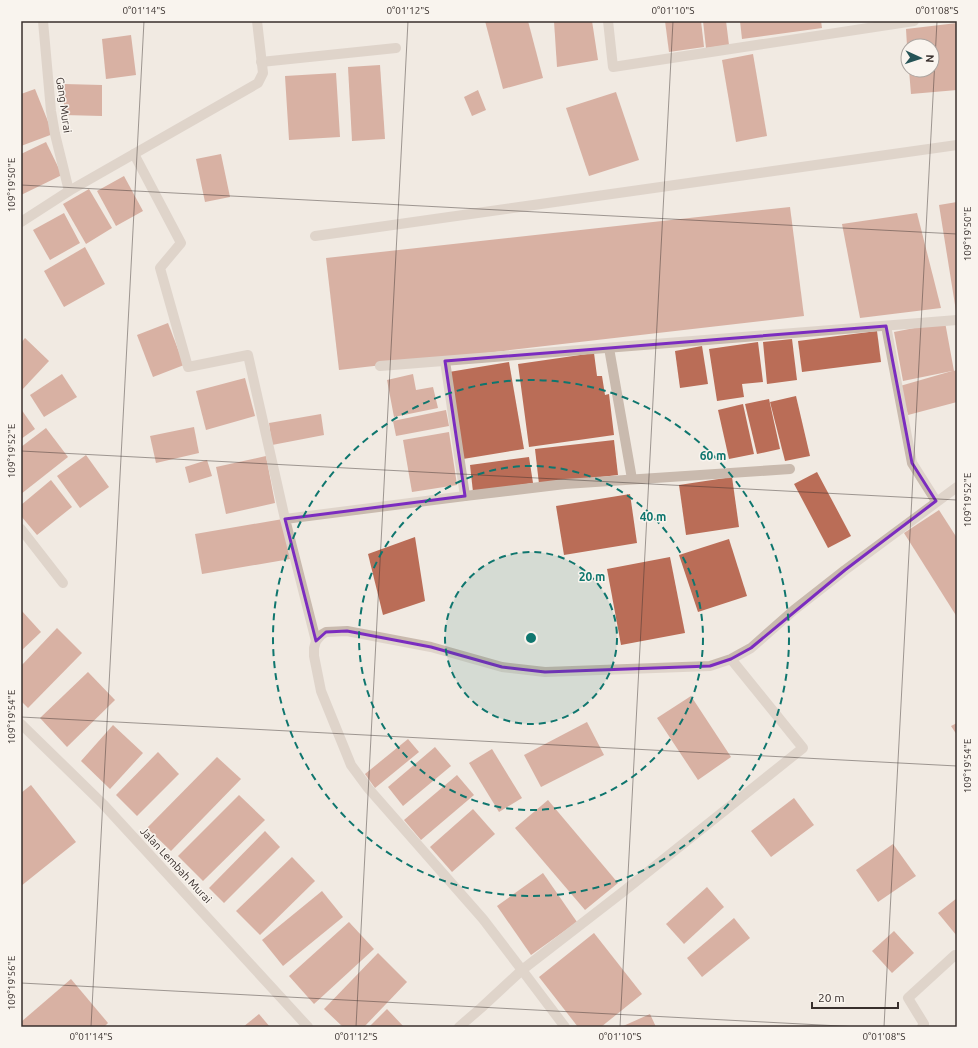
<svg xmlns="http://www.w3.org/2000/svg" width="978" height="1048" font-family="Ubuntu,sans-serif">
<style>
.building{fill:#ba6d57}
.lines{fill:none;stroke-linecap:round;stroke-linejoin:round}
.service{stroke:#c9baae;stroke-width:10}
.minor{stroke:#c9baae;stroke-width:10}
.marked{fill:none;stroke:#7b2cbf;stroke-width:3;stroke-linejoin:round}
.ticks{fill:none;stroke:#382f2c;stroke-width:1;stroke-opacity:0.45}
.ring{fill:none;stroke:#0f766e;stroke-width:2;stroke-dasharray:7 5}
.labels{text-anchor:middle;stroke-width:3;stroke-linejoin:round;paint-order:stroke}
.street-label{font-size:11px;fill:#382f2c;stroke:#f9f4ee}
.centre{fill:#0f766e;stroke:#f9f4ee;stroke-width:2}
.ring-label{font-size:12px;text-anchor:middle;font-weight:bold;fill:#0f766e;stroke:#f9f4ee;stroke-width:3;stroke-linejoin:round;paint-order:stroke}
.neatline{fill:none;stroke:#382f2c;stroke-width:1.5}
.ticks-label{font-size:10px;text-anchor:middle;fill:#382f2c}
</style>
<rect width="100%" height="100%" fill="#f1eae2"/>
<!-- building -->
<g class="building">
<path d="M485,21H528L543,78L503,89Z"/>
<path d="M554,21H592L598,60L557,67Z"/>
<path d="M665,21H701L704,47L669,52Z"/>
<path d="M703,21H726L729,45L706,48Z"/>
<path d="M740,21H821L822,28L742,39Z"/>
<path d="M957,23V90L911,94L909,70H932V46H907L906,29Z"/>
<path d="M131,35L136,75L106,79L102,39Z"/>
<path d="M753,54L767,136L736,142L722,60Z"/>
<path d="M380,65L385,139L352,141L348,67Z"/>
<path d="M336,73L340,137L289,140L285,76Z"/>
<path d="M64,84L102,85V116L64,115Z"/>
<path d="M35,89L53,134L21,146V94Z"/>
<path d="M478,90L486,110L472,116L464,97Z"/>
<path d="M616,92L639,160L589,176L566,108Z"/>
<path d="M46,142L62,175L21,195V154Z"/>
<path d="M221,154L230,197L205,202L196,159Z"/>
<path d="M124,176L143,211L116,226L97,191Z"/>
<path d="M89,189L112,228L86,244L63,204Z"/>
<path d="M957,202V311H956L939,205Z"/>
<path d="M790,207L804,316L339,370L326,258Z"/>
<path d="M64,213L80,243L50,260L33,230Z"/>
<path d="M917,213L941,308L860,318L842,224Z"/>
<path d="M85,247L105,284L64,307L44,271Z"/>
<path d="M945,322L954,371L956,370L957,373V402L908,415L900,386L952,371L903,381L894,332Z"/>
<path d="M168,323L184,365L153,377L137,335Z"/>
<path d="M877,331L881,362L802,372L798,341Z"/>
<path d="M25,338L49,361L21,391V343Z"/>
<path d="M792,339L797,380L767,384L763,342Z"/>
<path d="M758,342L763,382L742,384L744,397L717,401L709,349Z"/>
<path d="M702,346L708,384L680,388L675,351Z"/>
<path d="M594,353L597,376H602L605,395L609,394L614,435L529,447L518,364Z"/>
<path d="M509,362L524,449L463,459L449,372Z"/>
<path d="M62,374L77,397L44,417L30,395Z"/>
<path d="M413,374L416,390L433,387L438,408L394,417L387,380Z"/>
<path d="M245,378L255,416L206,430L196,391Z"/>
<path d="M796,396L810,456L785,461L770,402Z"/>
<path d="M769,399L780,449L757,454L745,404Z"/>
<path d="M743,404L754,454L729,459L718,410Z"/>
<path d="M21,409L35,429L21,439Z"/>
<path d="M446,410L449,426L396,436L393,421Z"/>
<path d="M321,414L324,435L272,445L269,423Z"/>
<path d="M194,427L199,453L156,463L150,436Z"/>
<path d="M46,428L68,457L21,494V447Z"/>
<path d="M449,432L457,485L412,492L403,440Z"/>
<path d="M614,440L618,475L539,484L535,449Z"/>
<path d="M86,455L109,487L80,508L57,476Z"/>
<path d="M266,456L275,503L226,514L216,467Z"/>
<path d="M529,457L533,483L473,492L470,465Z"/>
<path d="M207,460L212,476L189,483L185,467Z"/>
<path d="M817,472L851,536L828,548L794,484Z"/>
<path d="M732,477L739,527L686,535L679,485Z"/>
<path d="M51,480L72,507L37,535L21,516V505Z"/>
<path d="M630,494L637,543L564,555L556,506Z"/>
<path d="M939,510L957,538V617L904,533Z"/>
<path d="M283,519L290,559L202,574L195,534Z"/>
<path d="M415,537L425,601L383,615L368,554Z"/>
<path d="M729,539L747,596L698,612L679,555Z"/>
<path d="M670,557L685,633L621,645L607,569Z"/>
<path d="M21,610L41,632L21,651Z"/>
<path d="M57,628L82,653L28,708L21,701V666Z"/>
<path d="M88,672L115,700L67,747L40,718Z"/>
<path d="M691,696L731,757L698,780L657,718Z"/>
<path d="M587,722L604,755L541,787L524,755Z"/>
<path d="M957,723V735L951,726Z"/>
<path d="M113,725L143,753L110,789L81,761Z"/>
<path d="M408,739L419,752L375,788L365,774Z"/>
<path d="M435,747L451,766L403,806L388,787Z"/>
<path d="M492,749L522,798L499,812L469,763Z"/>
<path d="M158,752L179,774L137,816L116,795Z"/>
<path d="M217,757L241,779L171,851L147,828Z"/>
<path d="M457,775L474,795L421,840L404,820Z"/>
<path d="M31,785L76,842L21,886V793Z"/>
<path d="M239,795L265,820L203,881L178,856Z"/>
<path d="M794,798L814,825L771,857L751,831Z"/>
<path d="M548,800L618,883L585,910L515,828Z"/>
<path d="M473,809L495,834L452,872L430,847Z"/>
<path d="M265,831L280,847L224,903L209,888Z"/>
<path d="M893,844L916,876L878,902L856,870Z"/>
<path d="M292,857L315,881L260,935L236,911Z"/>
<path d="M543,873L577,922L531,955L497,906Z"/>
<path d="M707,887L724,907L684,944L666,924Z"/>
<path d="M322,891L343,917L283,966L262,940Z"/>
<path d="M957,898V936L938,913Z"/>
<path d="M734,918L750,938L702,977L687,958Z"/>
<path d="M349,922L374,949L314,1004L289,976Z"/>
<path d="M894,931L914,953L892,973L872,951Z"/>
<path d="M594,933L642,994L601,1027H578L539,977Z"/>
<path d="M378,953L407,982L364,1027H343L324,1009Z"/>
<path d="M71,979L108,1023L104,1027H21V1022Z"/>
<path d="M387,1009L404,1027H369Z"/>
<path d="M259,1014L270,1027H243Z"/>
<path d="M650,1014L656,1027H621Z"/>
</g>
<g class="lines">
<!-- service -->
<path class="service" d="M315,236L957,145"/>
<!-- minor -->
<g class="minor">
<path d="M43,21L51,111L55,134L69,191"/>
<path d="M608,21L613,67L914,21"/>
<path d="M261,62L396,48"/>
<path d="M134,154L181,243L160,268L188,367L248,355L285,519"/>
<path d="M21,222L69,191L258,83L263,73L257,21"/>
<path d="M886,326L912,463L936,501"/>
<path d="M609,348L632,479"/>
<path d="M380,366L957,320"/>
<path d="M465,496L565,484L790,469"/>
<path d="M21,529L63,583"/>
<path d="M316,641L285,519L465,496L445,361"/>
<path d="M731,659L803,748L624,891L522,970L483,919L368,788L351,765L321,691L314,656V648L316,641L321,635L326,632L347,631L431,647L502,667L545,672L710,666L731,659L751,648L794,610L845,570L957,487"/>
<path d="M21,724L103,804L308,1027"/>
<path d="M459,1027L481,1008L522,970L565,1027"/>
<path d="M922,1027L924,1024L908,998L955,955L957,957"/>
</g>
</g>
<!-- marked area -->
<path d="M0 0H978V1048H0ZM886,326L912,463L936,501L845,570L751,648L731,659L710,666L545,672L502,667L431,647L347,631L326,632L316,641L285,519L465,496L445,361Z" fill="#f1eae2" fill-opacity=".55" fill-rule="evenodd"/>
<path class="marked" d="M886,326L912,463L936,501L845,570L751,648L731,659L710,666L545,672L502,667L431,647L347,631L326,632L316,641L285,519L465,496L445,361Z"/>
<!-- ticks -->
<path class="ticks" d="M21,185L957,234M21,451L957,500M21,717L957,766M21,983L859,1027M91,1027L144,21M356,1027L408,21M620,1027L673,21M884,1027L937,21"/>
<!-- distance rings -->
<circle cx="531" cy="638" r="86" fill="#0f766e" fill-opacity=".12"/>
<g class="ring">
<circle cx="531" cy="638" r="86"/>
<circle cx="531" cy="638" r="172"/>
<circle cx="531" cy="638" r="258"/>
</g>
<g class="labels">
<!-- street labels -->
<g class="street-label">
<text transform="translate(64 105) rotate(82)" y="4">Gang Murai</text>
<text transform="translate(176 865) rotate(47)" y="4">Jalan Lembah Murai</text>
</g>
</g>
<circle cx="531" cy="638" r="6" class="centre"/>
<g class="ring-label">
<text x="713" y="460">60 m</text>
<text x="653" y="521">40 m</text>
<text x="592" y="581">20 m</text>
</g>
<!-- border -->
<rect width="978" height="1048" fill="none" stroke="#f9f4ee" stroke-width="44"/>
<!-- north arrow -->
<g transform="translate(920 58) rotate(93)"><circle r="19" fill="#f9f4ee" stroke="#aca5a0"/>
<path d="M0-3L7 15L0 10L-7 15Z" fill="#255356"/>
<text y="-6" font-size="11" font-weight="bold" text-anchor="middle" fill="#382f2c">N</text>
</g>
<!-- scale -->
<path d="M812 1002v6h86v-6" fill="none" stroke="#382f2c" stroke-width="2"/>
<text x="818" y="1002" font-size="12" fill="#382f2c" stroke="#f9f4ee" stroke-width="3" paint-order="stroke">20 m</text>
<rect x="22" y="22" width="934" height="1004" class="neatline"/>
<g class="ticks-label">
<text x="144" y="14">0°01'14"S</text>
<text x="408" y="14">0°01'12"S</text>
<text x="673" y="14">0°01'10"S</text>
<text x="937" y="14">0°01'08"S</text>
<text transform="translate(11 185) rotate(-90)" y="4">109°19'50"E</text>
<text transform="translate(967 234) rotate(-90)" y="4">109°19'50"E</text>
<text transform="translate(11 451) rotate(-90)" y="4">109°19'52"E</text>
<text transform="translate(967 500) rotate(-90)" y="4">109°19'52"E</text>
<text transform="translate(11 717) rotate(-90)" y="4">109°19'54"E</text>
<text transform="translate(967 766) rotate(-90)" y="4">109°19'54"E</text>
<text transform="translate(11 983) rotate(-90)" y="4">109°19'56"E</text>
<text x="91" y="1040">0°01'14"S</text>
<text x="356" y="1040">0°01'12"S</text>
<text x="620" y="1040">0°01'10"S</text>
<text x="884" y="1040">0°01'08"S</text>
</g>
</svg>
